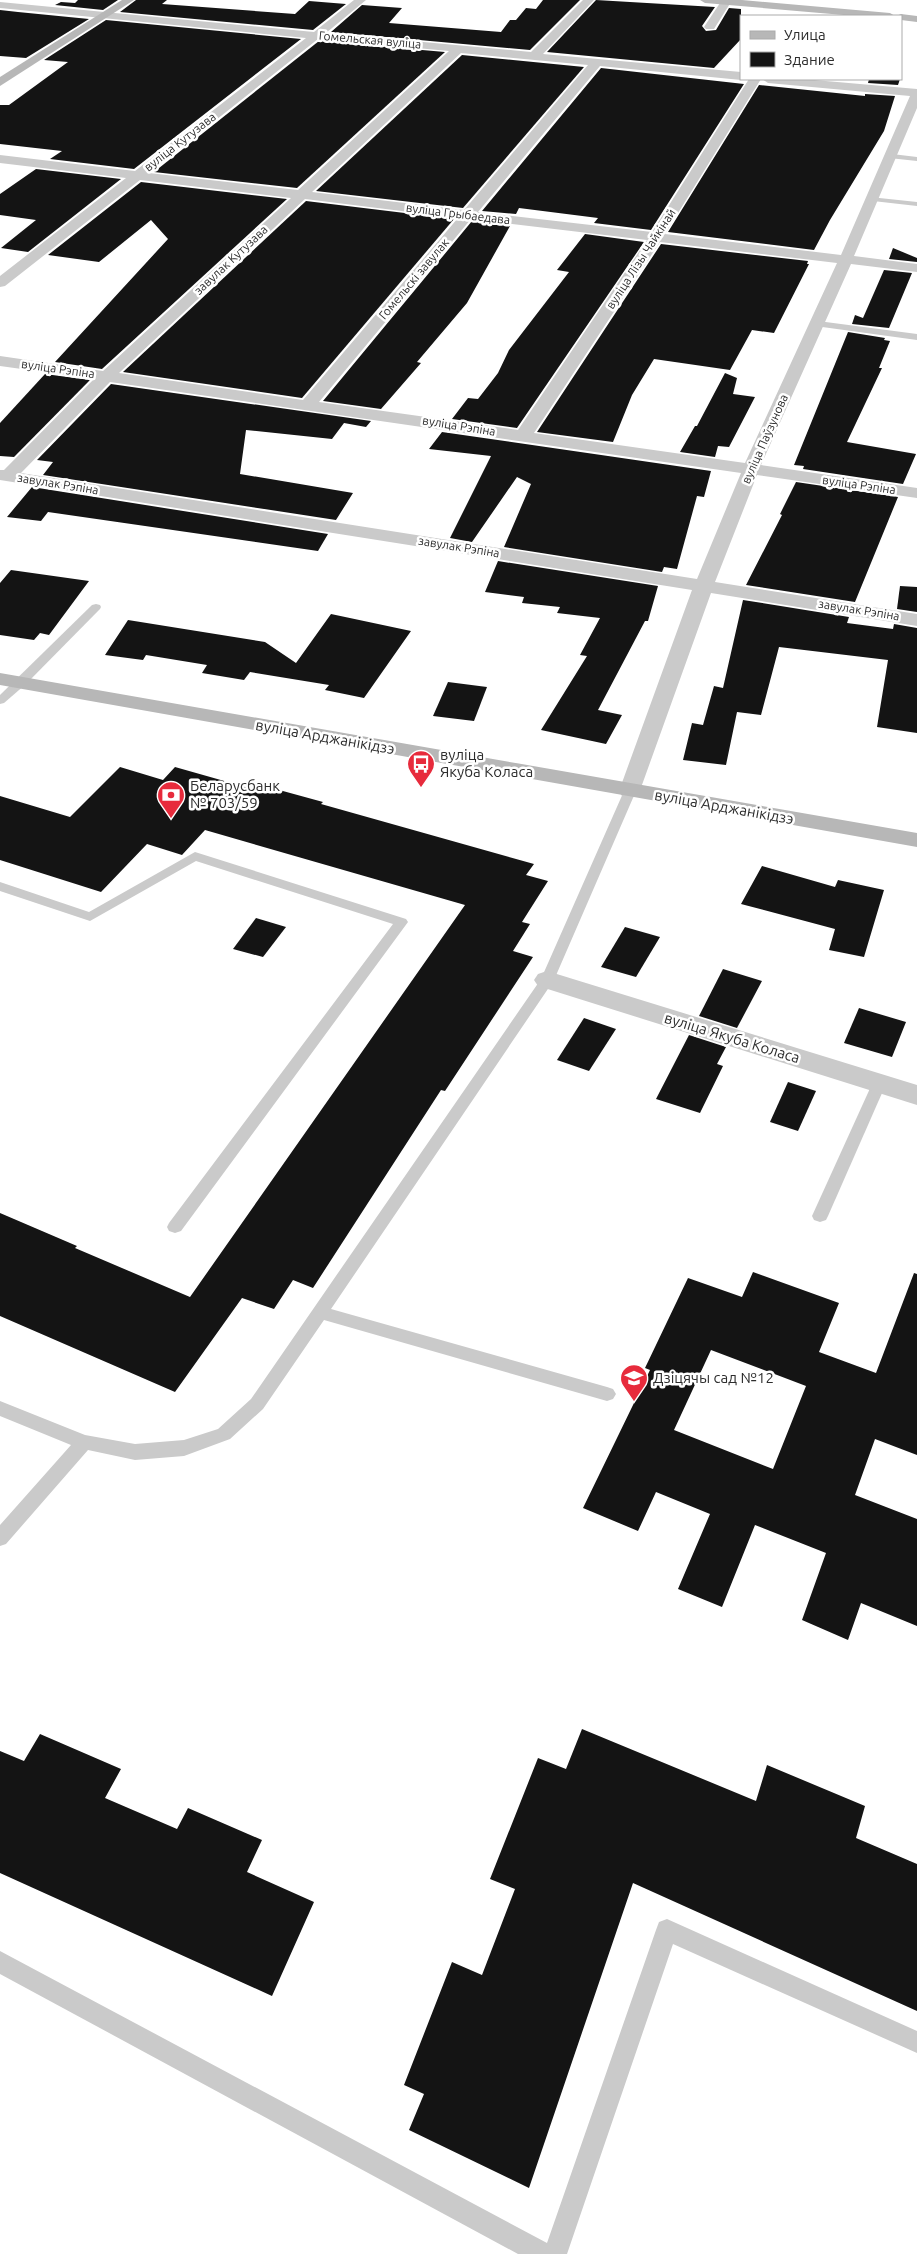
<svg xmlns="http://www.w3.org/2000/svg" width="917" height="2254" font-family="Ubuntu,sans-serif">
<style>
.building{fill:#141414;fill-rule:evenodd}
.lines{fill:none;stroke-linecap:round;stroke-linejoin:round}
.lane{fill:#cacaca;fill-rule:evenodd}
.street{fill:#cacaca;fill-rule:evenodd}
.secondary{fill:#b7b7b7;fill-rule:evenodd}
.labels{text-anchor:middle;stroke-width:5;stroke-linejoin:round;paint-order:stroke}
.far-street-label{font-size:12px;fill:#2d2d2d;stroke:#fff}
.street-label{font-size:15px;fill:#2d2d2d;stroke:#fff}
.poi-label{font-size:15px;fill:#2d2d2d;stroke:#fff;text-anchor:start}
</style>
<rect width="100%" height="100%" fill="#fff"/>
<!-- building -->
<g class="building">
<path d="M78,0H118L103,10L55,5L61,2L75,3Z"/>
<path d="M136,0H167L162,4L295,14L309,1L346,4L313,30L120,12Z"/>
<path d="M543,0H580L530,50L331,32L362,5L402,8L389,23L501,32L510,20H516L526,8L536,9Z"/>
<path d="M596,0L715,7L702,26L706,31L716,30L729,8L741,9V39L714,68L547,52Z"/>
<path d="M0,10L18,12L89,19L26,58L0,56Z"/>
<path d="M106,20L301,39L134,169L50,159L62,151L0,144V105H9L68,62L44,60Z"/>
<path d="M319,41L445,52L297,188L154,172Z"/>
<path d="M462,55L584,67L463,208L316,191Z"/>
<path d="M601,68L744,84L651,230L594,223L598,218L519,208L516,214L482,211Z"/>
<path d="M869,79H900L898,85L868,83Z"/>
<path d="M759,85L865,96V94L895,96L884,131L830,220L814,250L668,232Z"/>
<path d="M36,169L121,179L28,252L1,248L36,220L0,215V194Z"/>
<path d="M141,182L287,199L102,369L55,362L168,239L151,220L99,262L48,255Z"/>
<path d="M306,201L454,219L302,398L123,372Z"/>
<path d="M472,221L510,226L467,303L417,362L421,363L381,409L323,401Z"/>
<path d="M585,234L644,242L517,428L452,419L468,398L478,399L498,373L509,350L569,272L557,270Z"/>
<path d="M661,244L808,261L807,264H809L774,333L752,330L730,370L654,359L632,395L613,442L537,432Z"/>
<path d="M893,248L917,258V262L889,259Z"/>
<path d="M884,270L912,273L889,328L852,324L855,315L863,318Z"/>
<path d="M848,332L885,338L884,340L890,341L879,368H882L847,442L916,454L903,484L803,469L804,466L794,465Z"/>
<path d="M725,373L737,378L733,394L755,397L729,447L718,446L715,457L680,452L695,426H697Z"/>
<path d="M45,374L90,380L14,457L0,456V423Z"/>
<path d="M111,384L371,421L366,427L344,423L332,439L246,430L240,474L353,493L336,520L43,475L53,462L37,460Z"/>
<path d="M442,432L608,456L711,471L704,497L697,496L677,569L664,567L662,572L504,547L531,484L517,477L472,542L450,538L491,456L429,449Z"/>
<path d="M796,482L898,497L855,602L746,585L782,515L780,514Z"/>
<path d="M32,487L328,534L318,551L48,512L41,521L7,517Z"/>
<path d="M498,561L658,586L648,621H645L598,710L622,715L606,744L541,730L587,656L580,655L600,618L557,613L560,607L522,603L524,597L485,592Z"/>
<path d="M11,570L89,581L49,635L40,633L34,640L0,635V583Z"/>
<path d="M900,586L917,587V612L897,609Z"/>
<path d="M743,600L849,617L847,623L893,629L894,624L917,628V733L877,727L888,660L779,647L761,715L737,712L726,765L683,760L692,723L703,725L714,686L723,688Z"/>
<path d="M331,614L411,631L364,698L325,690L329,685L250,672L244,680L202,673L207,665L146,655L143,660L105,655L128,620L265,642L296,663Z"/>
<path d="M448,682L487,687L474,721L433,716Z"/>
<path d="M120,767L163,780L175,767L256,790L261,785L323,802L321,804L534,864L526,875L548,881L522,922L530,924L513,951L533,957L445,1091L441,1090L313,1288L293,1280L274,1309L242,1298L175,1392L0,1316V1213L77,1246L75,1248L190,1297L465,905L205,830L182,855L147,844L101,892L0,860V796L70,817Z"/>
<path d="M762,866L835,887L838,880L884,890L864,957L829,950L835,929L741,904Z"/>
<path d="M256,918L286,927L263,957L233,949Z"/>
<path d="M625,927L660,937L636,977L601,967Z"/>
<path d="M723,969L762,981L737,1028L699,1016Z"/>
<path d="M859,1008L906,1022L892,1057L844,1043Z"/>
<path d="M584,1018L616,1029L589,1071L557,1060Z"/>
<path d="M689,1035L726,1047L717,1064L723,1066L700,1113L656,1099Z"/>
<path d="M788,1082L816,1091L798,1131L770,1122Z"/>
<path d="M753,1272L839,1303L819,1352L876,1373L914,1273L917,1274V1455L875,1439L855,1495L917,1519V1626L861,1603L848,1640L802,1620L826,1553L755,1525L722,1607L678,1589L710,1514L656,1492L638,1531L583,1508L650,1370L645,1368L688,1278L742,1297ZM711,1350L806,1386L773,1469L674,1430Z"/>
<path d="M582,1729L756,1801L767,1765L865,1806L856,1838L917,1864V2011L633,1883L529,2188L409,2130L424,2094L404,2085L452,1962L482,1975L515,1889L490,1879L538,1758L566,1769Z"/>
<path d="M40,1734L121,1769L105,1798L177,1829L188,1808L262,1840L247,1872L314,1902L272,1996L0,1873V1751L24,1761Z"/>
</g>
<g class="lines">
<!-- lane -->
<g class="lane">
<path d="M892,154L917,157V161L889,158L888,156Z"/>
<path d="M870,197L917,202V206L873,201H870Z"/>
<path d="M818,321L917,334V340L815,326V322Z"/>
<path d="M96,604L100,605L101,607L100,609L26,684L4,703L0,704V695L92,605Z"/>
<path d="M630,787L636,791L554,980L331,1309L607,1387L613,1389L616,1394L613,1399L607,1401L324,1320L263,1409L230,1439L184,1456L135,1460L88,1450L6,1544L0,1546V1525L71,1445L0,1416V1401L85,1435L135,1444L184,1440L218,1429L251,1399L541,979L624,791Z"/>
<path d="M195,852L406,919L408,922L181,1231L175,1233L169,1231L167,1227L169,1223L393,924L196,861L90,921L0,891V882L89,912Z"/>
<path d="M879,1079L884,1080L886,1084L828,1216L826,1220L820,1222L814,1220L812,1216L872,1084L874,1080Z"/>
<path d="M667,1919L917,2031V2053L673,1944L567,2254H518L0,1974V1951L547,2243L656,1930L659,1922Z"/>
</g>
<!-- street -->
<g class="street">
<path d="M354,0H366L326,33L531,52L583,0H594L543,54L741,72V79H744L741,80L600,66L478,212L652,232L749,79H761L665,234L841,255L910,96L768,83L762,79H803L917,89V108L854,256L917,264V272L851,264L761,465L917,488V498L757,475L715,582L917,614V626L711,593L638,796L630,798L622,796L619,791L692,590L0,480V470H4L94,379L0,366V356L103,371L291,198L140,180L5,286L0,287V276L126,178L0,163V155L135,171L306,38L0,8V2L314,32ZM318,39L449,51L298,190L149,173ZM461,53L588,65L464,210L312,192ZM305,199L458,218L303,400L119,373ZM471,219L647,240L518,430L319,402ZM660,242L837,263L745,463L534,433ZM110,382L741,473L697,579L21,473Z"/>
<path d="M722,0H730L731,2L714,29H706L704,27Z"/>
<path d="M547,971L917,1085V1105L538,986L534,980L538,974Z"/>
</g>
<!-- secondary -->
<g class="secondary">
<path d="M122,0H134L0,86V77Z"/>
<path d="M700,0H742L890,13L895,16H855L705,3Z"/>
<path d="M901,14L917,16V22L901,20V16H896Z"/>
<path d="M0,673L917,833V847L0,685Z"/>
</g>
</g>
<!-- icons -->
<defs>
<g id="bus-pin" transform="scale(1.4375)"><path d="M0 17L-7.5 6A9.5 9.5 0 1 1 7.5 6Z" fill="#e72b3c" stroke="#fff"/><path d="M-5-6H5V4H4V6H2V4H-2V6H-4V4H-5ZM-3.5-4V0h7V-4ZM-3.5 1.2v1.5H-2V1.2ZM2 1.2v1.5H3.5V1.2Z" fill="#fff"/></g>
<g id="bank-pin" transform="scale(1.4375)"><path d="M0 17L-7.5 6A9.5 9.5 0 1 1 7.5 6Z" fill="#e72b3c" stroke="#fff"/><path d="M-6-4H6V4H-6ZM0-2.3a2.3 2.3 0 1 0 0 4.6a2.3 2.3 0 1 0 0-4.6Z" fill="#fff"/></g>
<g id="school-pin" transform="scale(1.4375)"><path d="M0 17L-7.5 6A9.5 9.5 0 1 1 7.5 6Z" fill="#e72b3c" stroke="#fff"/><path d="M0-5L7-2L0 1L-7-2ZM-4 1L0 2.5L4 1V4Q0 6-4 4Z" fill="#fff"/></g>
</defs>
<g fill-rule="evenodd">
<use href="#bus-pin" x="421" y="764"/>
<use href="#bank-pin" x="171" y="795"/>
<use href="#school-pin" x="634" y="1378"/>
</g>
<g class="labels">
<!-- far-street labels -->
<g class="far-street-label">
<text transform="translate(370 40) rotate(5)" y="4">Гомельская вуліца</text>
<text transform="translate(180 142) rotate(-38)" y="4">вуліца Кутузава</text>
<text transform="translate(458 214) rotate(7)" y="4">вуліца Грыбаедава</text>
<text transform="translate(641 259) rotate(-57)" y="4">вуліца Лізы Чайкінай</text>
<text transform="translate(231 260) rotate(-43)" y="4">завулак Кутузава</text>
<text transform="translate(414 279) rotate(-50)" y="4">Гомельскі завулак</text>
<text transform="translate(58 369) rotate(8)" y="4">вуліца Рэпіна</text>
<text transform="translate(459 426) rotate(9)" y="4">вуліца Рэпіна</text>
<text transform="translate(765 439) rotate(-66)" y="4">вуліца Паўзунова</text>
<text transform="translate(58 484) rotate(9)" y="4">завулак Рэпіна</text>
<text transform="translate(859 485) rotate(8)" y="4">вуліца Рэпіна</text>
<text transform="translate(459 547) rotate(9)" y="4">завулак Рэпіна</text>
<text transform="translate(859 610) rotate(9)" y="4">завулак Рэпіна</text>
</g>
<!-- street labels -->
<g class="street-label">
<text transform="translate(325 737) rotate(10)" y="5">вуліца Арджанікідзэ</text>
<text transform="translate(724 807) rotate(10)" y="5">вуліца Арджанікідзэ</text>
<text transform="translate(732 1038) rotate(17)" y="5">вуліца Якуба Коласа</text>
</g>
<!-- poi labels -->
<g class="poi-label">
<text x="440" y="760">вуліца<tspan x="440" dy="17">Якуба Коласа</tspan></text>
<text x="190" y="791">Беларусбанк<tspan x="190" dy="17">№ 703/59</tspan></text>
<text x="653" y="1383">Дзіцячы сад №12</text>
</g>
</g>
<!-- legend -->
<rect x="740" y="15" width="162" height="65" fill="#ffffff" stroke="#ababab"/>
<rect x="750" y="31" width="25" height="8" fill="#b7b7b7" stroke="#ababab"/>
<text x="784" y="40" font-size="15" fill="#2d2d2d">Улица</text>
<rect x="750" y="52" width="25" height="15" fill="#141414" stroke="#ababab"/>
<text x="784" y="65" font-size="15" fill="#2d2d2d">Здание</text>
</svg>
